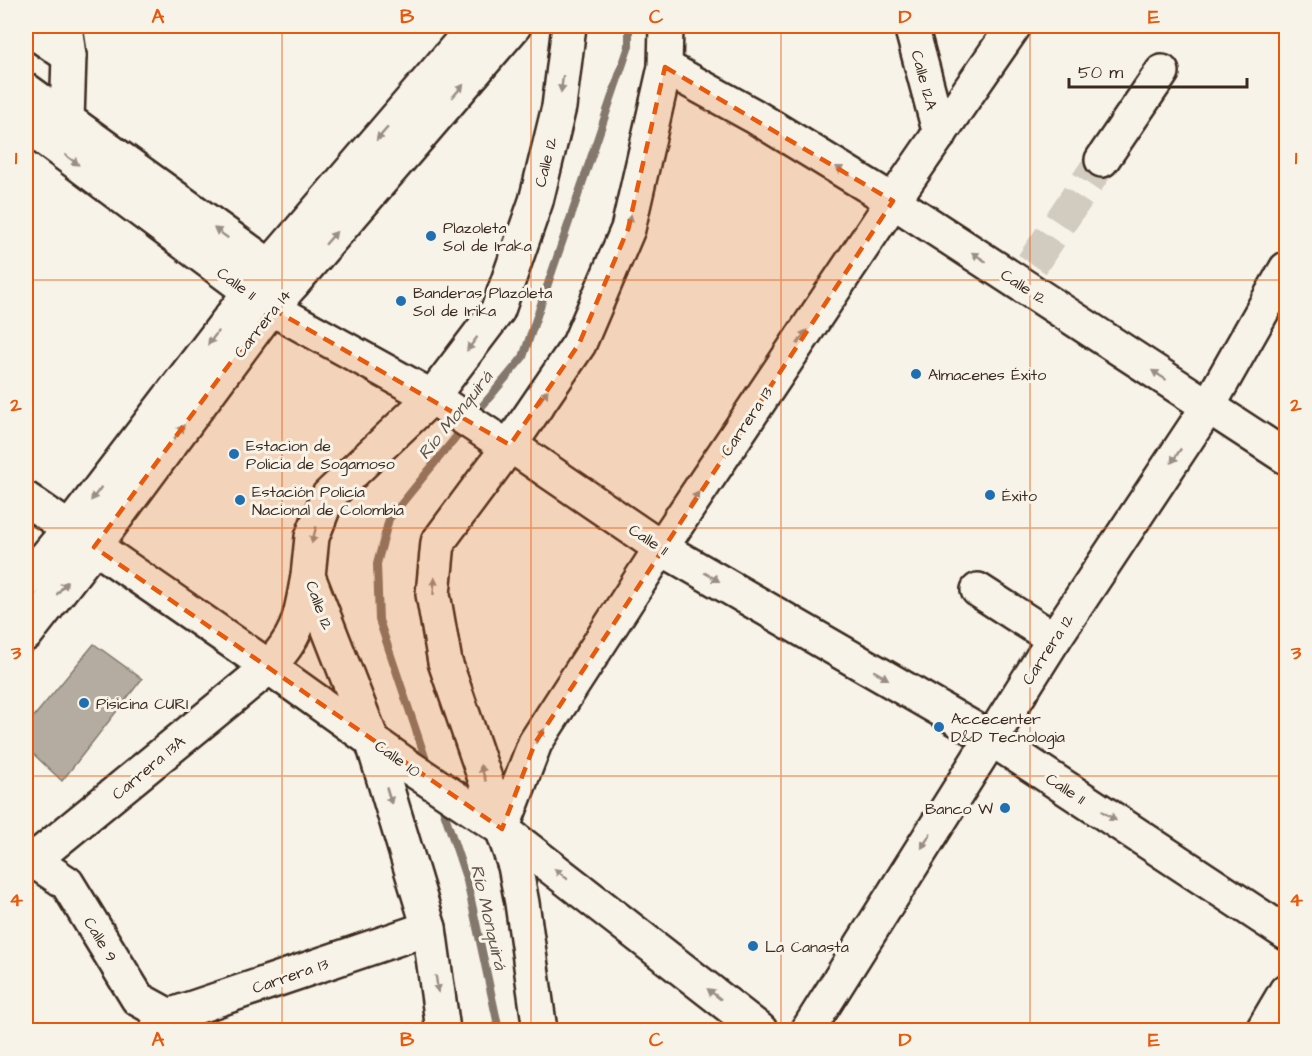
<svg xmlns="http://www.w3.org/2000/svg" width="1312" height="1056" font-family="'Architects Daughter',sans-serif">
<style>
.water{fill:#b4aca0;stroke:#84786c;stroke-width:1.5}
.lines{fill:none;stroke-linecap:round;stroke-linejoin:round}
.stream{stroke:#84786c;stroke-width:8}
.minor-tunnel{stroke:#d1cbc0;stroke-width:33;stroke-dasharray:33 16;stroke-linecap:butt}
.minor-casing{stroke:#3b2a1e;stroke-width:38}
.major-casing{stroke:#3b2a1e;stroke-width:38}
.minor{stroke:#f7f3e8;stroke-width:33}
.major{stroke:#f7f3e8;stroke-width:33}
.oneway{fill:#998e83}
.marked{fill:#e8590c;fill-opacity:0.2;stroke:#e8590c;stroke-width:4.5;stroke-dasharray:12 8;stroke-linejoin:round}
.grid{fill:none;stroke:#e8590c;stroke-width:1.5;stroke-opacity:0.55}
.poi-dot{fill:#1f6fb2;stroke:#f7f3e8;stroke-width:2}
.labels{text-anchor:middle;stroke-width:6;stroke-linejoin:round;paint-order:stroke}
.street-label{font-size:16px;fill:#3b2a1e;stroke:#f7f3e8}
.poi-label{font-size:16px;fill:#3b2a1e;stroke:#f7f3e8;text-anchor:start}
.water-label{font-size:18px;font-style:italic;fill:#5f5145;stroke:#f7f3e8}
.neatline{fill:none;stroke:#e8590c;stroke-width:2}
.grid-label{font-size:20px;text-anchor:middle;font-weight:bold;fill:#e8590c}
</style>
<rect width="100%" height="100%" fill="#f7f3e8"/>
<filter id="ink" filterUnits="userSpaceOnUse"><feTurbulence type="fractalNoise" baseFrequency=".0167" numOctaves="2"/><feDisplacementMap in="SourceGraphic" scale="12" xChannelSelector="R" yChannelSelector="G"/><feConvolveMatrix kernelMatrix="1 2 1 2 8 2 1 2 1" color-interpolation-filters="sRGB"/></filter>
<g filter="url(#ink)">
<!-- water -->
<path class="water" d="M94,644L142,679L62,781L26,747V726Z"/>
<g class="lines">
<!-- stream -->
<g class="stream">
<path d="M474,416L523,357L629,46V26"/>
<path d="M428,766L379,620L377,564L389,519L464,427"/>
<path d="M440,800L467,881L499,1030"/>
</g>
<!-- minor-tunnel -->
<path class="minor-tunnel" d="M1032,264L1102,160"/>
<!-- minor casing -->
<g class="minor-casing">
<g id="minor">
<path d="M65,26L69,56L67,120"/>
<path d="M911,26L940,134"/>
<path d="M37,34L69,56"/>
<path d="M665,67L754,116L893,201L1286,457"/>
<path d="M1102,160L1162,72"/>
<path d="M269,267L475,26"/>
<path d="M293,283L514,26"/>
<path d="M271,308L432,397L494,438L510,445L661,548L990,738L1286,933"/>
<path d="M26,499L269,667L406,765L502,829L760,1030"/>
<path d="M978,590L1054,639"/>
<path d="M502,829L535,743L661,548L893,201L1014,26"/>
<path d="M34,861L67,883L138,999L169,1016"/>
<path d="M26,866L269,667C300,633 300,619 308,576"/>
<path d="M156,1030L169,1016L429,928"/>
<path d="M443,1030L429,928L372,740L308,576L312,537L328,496L432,397L498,310L536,201L559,107L569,26"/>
<path d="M540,1030L522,903L515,866L445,662L433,594L438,542L510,445L579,344L628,229L665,67L666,26"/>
<path d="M808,1030L1054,639L1208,407L1286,269"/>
<path d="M1263,1030L1286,991"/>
</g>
</g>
<!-- major casing -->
<g class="major-casing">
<g id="major">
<path d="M26,90L293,283L271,308L94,547L26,634"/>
<path d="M26,125L265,303"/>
<path d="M26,581L69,529L269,267"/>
</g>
</g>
<!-- minor -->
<use href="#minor" class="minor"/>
<!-- major -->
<use href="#major" class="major"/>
</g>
<!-- one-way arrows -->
<defs><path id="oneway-solid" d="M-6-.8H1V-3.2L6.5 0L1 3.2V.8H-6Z" transform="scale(1.5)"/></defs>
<g class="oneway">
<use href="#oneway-solid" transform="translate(562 84) rotate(97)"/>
<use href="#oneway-solid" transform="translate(458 91) rotate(-49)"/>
<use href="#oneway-solid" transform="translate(382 134) rotate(131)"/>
<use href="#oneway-solid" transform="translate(72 160) rotate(37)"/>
<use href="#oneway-solid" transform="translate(843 171) rotate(-149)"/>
<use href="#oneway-solid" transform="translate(629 223) rotate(-75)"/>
<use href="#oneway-solid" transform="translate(221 233) rotate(-144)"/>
<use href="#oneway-solid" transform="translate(331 238) rotate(-49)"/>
<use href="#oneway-solid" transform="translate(979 257) rotate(-147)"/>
<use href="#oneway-solid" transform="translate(802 337) rotate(-56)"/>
<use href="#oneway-solid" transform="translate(213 338) rotate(127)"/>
<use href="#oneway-solid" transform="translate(472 344) rotate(127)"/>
<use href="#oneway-solid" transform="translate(1159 375) rotate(-147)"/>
<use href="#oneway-solid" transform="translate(543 397) rotate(-56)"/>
<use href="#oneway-solid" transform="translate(179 432) rotate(-54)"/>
<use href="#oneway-solid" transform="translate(1176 456) rotate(124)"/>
<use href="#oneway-solid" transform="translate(96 494) rotate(127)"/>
<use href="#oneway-solid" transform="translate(694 499) rotate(-56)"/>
<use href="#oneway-solid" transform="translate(314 535) rotate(105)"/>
<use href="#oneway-solid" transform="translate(712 577) rotate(30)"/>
<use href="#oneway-solid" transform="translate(434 586) rotate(-86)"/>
<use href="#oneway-solid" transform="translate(62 588) rotate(-51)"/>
<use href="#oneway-solid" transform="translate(881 675) rotate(30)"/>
<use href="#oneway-solid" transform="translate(540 736) rotate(-58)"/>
<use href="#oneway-solid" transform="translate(483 773) rotate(-109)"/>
<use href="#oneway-solid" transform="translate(389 796) rotate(73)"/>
<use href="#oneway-solid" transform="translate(1109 816) rotate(33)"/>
<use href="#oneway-solid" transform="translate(926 841) rotate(122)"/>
<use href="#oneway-solid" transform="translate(561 874) rotate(-142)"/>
<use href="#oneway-solid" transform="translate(437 984) rotate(82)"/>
<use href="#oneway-solid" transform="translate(714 994) rotate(-142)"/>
</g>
</g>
<!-- marked area -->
<path class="marked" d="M665,67L893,201L535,743L502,829L94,547L271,308L510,445L579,344L628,229Z"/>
<!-- grid -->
<path class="grid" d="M282,26V1030M531,26V1030M781,26V1030M1030,26V1030M26,280H1286M26,528H1286M26,776H1286"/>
<!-- markers -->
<g class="poi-dot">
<circle cx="431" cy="236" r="6"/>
<circle cx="401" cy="301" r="6"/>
<circle cx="916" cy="374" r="6"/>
<circle cx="234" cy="454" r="6"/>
<circle cx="990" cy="495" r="6"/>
<circle cx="240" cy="500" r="6"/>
<circle cx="84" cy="703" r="6"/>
<circle cx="939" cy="727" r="6"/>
<circle cx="1005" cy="808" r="6"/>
<circle cx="753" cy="946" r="6"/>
</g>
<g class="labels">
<!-- street labels -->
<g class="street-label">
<text transform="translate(925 80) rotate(75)" y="6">Calle 12A</text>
<text transform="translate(545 162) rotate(-76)" y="6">Calle 12</text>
<text transform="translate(237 283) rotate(36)" y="6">Calle 11</text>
<text transform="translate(1024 286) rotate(33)" y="6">Calle 12</text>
<text transform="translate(262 323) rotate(-52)" y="6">Carrera 14</text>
<text transform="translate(746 421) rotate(-56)" y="6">Carrera 13</text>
<text transform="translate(649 539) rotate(33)" y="6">Calle 11</text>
<text transform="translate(320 605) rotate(70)" y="6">Calle 12</text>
<text transform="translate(1047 649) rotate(-57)" y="6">Carrera 12</text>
<text transform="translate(398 758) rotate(35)" y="6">Calle 10</text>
<text transform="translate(148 767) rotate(-40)" y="6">Carrera 13A</text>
<text transform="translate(1066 788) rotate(33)" y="6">Calle 11</text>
<text transform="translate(101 939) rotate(59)" y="6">Calle 9</text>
<text transform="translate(290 975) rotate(-19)" y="6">Carrera 13</text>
</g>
<!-- poi labels -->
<g class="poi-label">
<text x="443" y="233">Plazoleta<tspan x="443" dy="18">Sol de Iraka</tspan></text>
<text x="413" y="298">Banderas Plazoleta<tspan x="413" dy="18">Sol de Irika</tspan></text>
<text x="928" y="380">Almacenes Éxito</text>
<text x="246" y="451">Estacion de<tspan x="246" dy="18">Policia de Sogamoso</tspan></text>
<text x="252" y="497">Estación Policía<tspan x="252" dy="18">Nacional de Colombia</tspan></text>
<text x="1002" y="501">Éxito</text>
<text x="96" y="709">Pisicina CURI</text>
<text x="951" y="724">Accecenter<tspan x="951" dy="18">D&amp;D Tecnologia</tspan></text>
<text x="993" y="814" text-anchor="end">Banco W</text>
<text x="765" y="952">La Canasta</text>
</g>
<!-- water labels -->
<g class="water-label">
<text transform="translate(455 415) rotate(-51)" y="6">Río Monquirá</text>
<text transform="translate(489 917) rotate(77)" y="6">Río Monquirá</text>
</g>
</g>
<!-- margin -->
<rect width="1312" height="1056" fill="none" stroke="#f7f3e8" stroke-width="66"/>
<!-- scale -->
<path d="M1069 78v9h178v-9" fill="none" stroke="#3b2a1e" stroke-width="3"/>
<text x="1078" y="78" font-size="18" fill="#3b2a1e" stroke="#f7f3e8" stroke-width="4.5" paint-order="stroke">50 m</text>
<rect x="33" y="33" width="1246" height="990" class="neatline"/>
<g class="grid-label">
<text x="158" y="23">A</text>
<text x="407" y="23">B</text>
<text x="656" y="23">C</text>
<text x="905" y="23">D</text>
<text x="1154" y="23">E</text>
<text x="16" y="164">1</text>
<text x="1296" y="164">1</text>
<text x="16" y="411">2</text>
<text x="1296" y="411">2</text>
<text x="16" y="659">3</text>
<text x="1296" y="659">3</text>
<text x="16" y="906">4</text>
<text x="1296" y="906">4</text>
<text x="158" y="1046">A</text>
<text x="407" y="1046">B</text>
<text x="656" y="1046">C</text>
<text x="905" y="1046">D</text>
<text x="1154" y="1046">E</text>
</g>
</svg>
